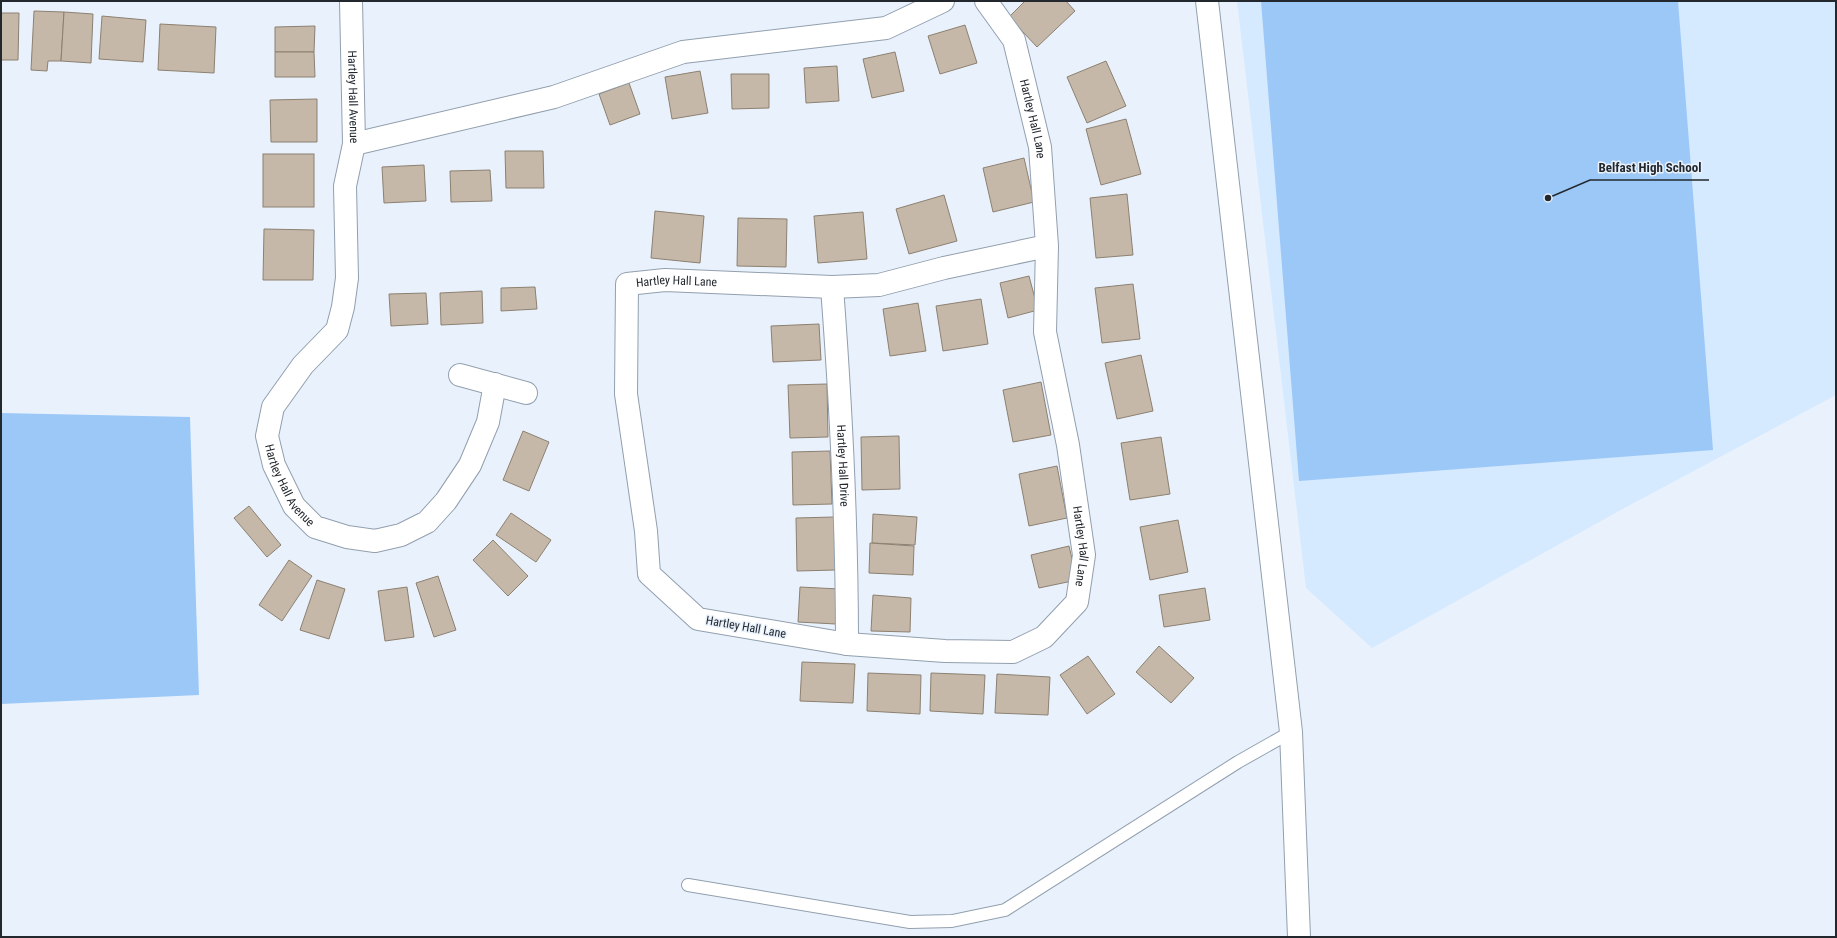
<svg xmlns="http://www.w3.org/2000/svg" width="1837" height="938" font-family="'Roboto Condensed',sans-serif">
<style>
.built{fill:#d5e9ff}
.green{fill:#9cc8f8}
.building{fill:#c5b8a8;stroke:#8c8071}
.lines{fill:none;stroke-linecap:round;stroke-linejoin:round}
.lane-casing{stroke:#929fae;stroke-width:14}
.street-casing{stroke:#929fae;stroke-width:24}
.lane{stroke:#fff;stroke-width:12}
.street{stroke:#fff;stroke-width:22}
.labels{text-anchor:middle;stroke-width:3;stroke-linejoin:round;paint-order:stroke}
.street-label{font-size:12px;fill:#23282e;stroke:#e9f2fc}
.leader{fill:none;stroke:#23282e;stroke-width:1.5}
.callout-dot{fill:#23282e;stroke:#e9f2fc;stroke-width:1.5}
.callout-label{font-size:13px;text-anchor:middle;font-weight:bold;fill:#23282e;stroke:#e9f2fc;stroke-width:3;stroke-linejoin:round;paint-order:stroke}
</style>
<rect width="100%" height="100%" fill="#e9f2fc"/>
<!-- built -->
<path class="built" d="M1237,1H1836V395L1628,506L1372,648L1306,588Z"/>
<!-- green -->
<g class="green">
<path d="M1261,1H1678L1713,450L1299,481Z"/>
<path d="M1,413L190,417L199,695L1,704Z"/>
</g>
<!-- building -->
<g class="building">
<path d="M1025,1H1066L1075,11L1037,47L1009,17Z"/>
<path d="M34,11L64,12L61,61H48L47,71L31,70Z"/>
<path d="M64,12L93,14L91,63L61,61Z"/>
<path d="M1,13H19L18,60H1Z"/>
<path d="M102,16L146,20L143,62L99,59Z"/>
<path d="M160,24L216,27L214,73L158,70Z"/>
<path d="M965,25L977,63L940,74L928,36Z"/>
<path d="M315,26L314,52H275V27Z"/>
<path d="M275,52H314L315,77H275Z"/>
<path d="M895,52L904,91L872,98L863,59Z"/>
<path d="M1106,61L1126,106L1087,123L1067,77Z"/>
<path d="M837,66L839,101L806,103L804,68Z"/>
<path d="M700,71L708,113L672,119L665,77Z"/>
<path d="M731,74H769V108L732,109Z"/>
<path d="M629,83L640,114L610,125L599,94Z"/>
<path d="M317,99V142H271L270,100Z"/>
<path d="M1126,119L1141,174L1101,185L1086,129Z"/>
<path d="M505,151H543L544,188H506Z"/>
<rect x="263" y="154" width="51" height="53"/>
<path d="M1024,158L1034,202L993,212L983,168Z"/>
<path d="M424,165L426,201L384,203L382,167Z"/>
<path d="M490,170L492,201L451,202L450,171Z"/>
<path d="M1127,194L1133,255L1096,258L1090,198Z"/>
<path d="M944,195L957,241L909,254L896,209Z"/>
<path d="M655,211L704,216L700,263L651,258Z"/>
<path d="M863,212L867,259L818,263L814,216Z"/>
<path d="M738,218L787,219L786,267L737,266Z"/>
<path d="M264,229L314,230L313,280H263Z"/>
<path d="M1029,276L1038,310L1008,318L1000,283Z"/>
<path d="M1133,284L1140,339L1102,343L1095,288Z"/>
<path d="M535,287L537,309L501,311V288Z"/>
<path d="M482,291L483,323L441,325L440,293Z"/>
<path d="M426,293L428,324L391,326L389,294Z"/>
<path d="M981,299L988,344L943,351L936,306Z"/>
<path d="M918,303L926,351L890,356L883,309Z"/>
<path d="M819,324L821,360L773,362L771,326Z"/>
<path d="M1141,355L1153,411L1117,419L1105,363Z"/>
<path d="M1041,382L1051,435L1013,442L1003,390Z"/>
<path d="M827,384L828,437L790,438L788,385Z"/>
<path d="M523,431L549,442L529,491L503,480Z"/>
<path d="M899,436L900,489L862,490L861,437Z"/>
<path d="M1161,437L1170,494L1130,500L1121,443Z"/>
<path d="M830,451L832,504L793,505L792,452Z"/>
<path d="M1057,466L1067,518L1029,526L1019,474Z"/>
<path d="M249,506L281,545L267,557L234,518Z"/>
<path d="M511,513L551,540L536,562L496,535Z"/>
<path d="M873,514L917,517L915,545L872,543Z"/>
<path d="M834,517L836,570L797,571L796,518Z"/>
<path d="M1178,520L1188,572L1150,580L1140,527Z"/>
<path d="M493,540L528,576L508,596L473,560Z"/>
<path d="M870,543L914,546L913,575L869,573Z"/>
<path d="M1069,546L1077,580L1039,588L1031,555Z"/>
<path d="M289,560L312,576L282,621L259,605Z"/>
<path d="M438,576L456,630L434,637L416,583Z"/>
<path d="M317,580L345,589L329,639L300,630Z"/>
<path d="M407,587L414,637L385,641L378,591Z"/>
<path d="M800,587L839,589L836,624L798,622Z"/>
<path d="M1205,588L1210,620L1164,627L1159,595Z"/>
<path d="M873,595L911,598L910,632L871,631Z"/>
<path d="M1159,646L1194,678L1171,703L1136,672Z"/>
<path d="M1088,656L1115,694L1087,714L1060,675Z"/>
<path d="M802,662L855,664L853,703L800,701Z"/>
<path d="M868,673L921,675L920,714L867,711Z"/>
<path d="M931,673L985,675L983,714L930,711Z"/>
<path d="M997,674L1050,677L1048,715L995,713Z"/>
</g>
<g class="lines">
<!-- lane casing -->
<g class="lane-casing">
<path id="lane" d="M688,885L910,922L952,921L1005,910L1238,762L1291,732"/>
</g>
<!-- street casing -->
<g class="street-casing">
<g id="street">
<path id="s1" d="M351,1L354,144L345,186L347,278L343,307L337,330L303,365L273,407L267,436L274,465L294,506L315,527L347,537L375,541L401,535L427,522L446,501L470,465L488,422L495,384"/>
<path id="s2" d="M986,1L1014,40L1040,147L1047,246L1045,332L1068,445L1084,555L1077,602L1044,637L1013,652L945,651L847,644L698,619L649,574L646,531L626,394L627,284L665,280L832,287L879,285L944,268L1047,246"/>
<path d="M1207,1L1291,732L1299,937"/>
<path d="M354,144L554,97L683,52L886,28L943,1"/>
<path id="s3" d="M832,287C841,406 847,525 847,644"/>
<path d="M460,375L526,393"/>
</g>
</g>
<!-- lane -->
<use href="#lane" class="lane"/>
<!-- street -->
<use href="#street" class="street"/>
</g>
<g class="labels">
<!-- street labels -->
<g class="street-label">
<text dy="4" stroke="none"><textPath href="#s1" startOffset="96">Hartley Hall Avenue</textPath></text>
<text dy="4" stroke="none"><textPath href="#s2" startOffset="129">Hartley Hall Lane</textPath></text>
<text dy="4" stroke="none"><textPath href="#s2" startOffset="1425">Hartley Hall Lane</textPath></text>
<text dy="4" stroke="none"><textPath href="#s3" startOffset="179">Hartley Hall Drive</textPath></text>
<text dy="4" stroke="none"><textPath href="#s1" startOffset="516">Hartley Hall Avenue</textPath></text>
<text dy="4" stroke="none"><textPath href="#s2" startOffset="561">Hartley Hall Lane</textPath></text>
<text transform="translate(746 627) rotate(10)" y="4">Hartley Hall Lane</text>
</g>
</g>
<!-- callouts -->
<path class="leader" d="M1548 198L1590 180H1709"/>
<circle class="callout-dot" cx="1548" cy="198" r="4"/>
<g class="callout-label">
<text x="1650" y="172">Belfast High School</text>
</g>
<!-- border -->
<rect width="1837" height="938" fill="none" stroke="#23282e" stroke-width="4"/>
</svg>
